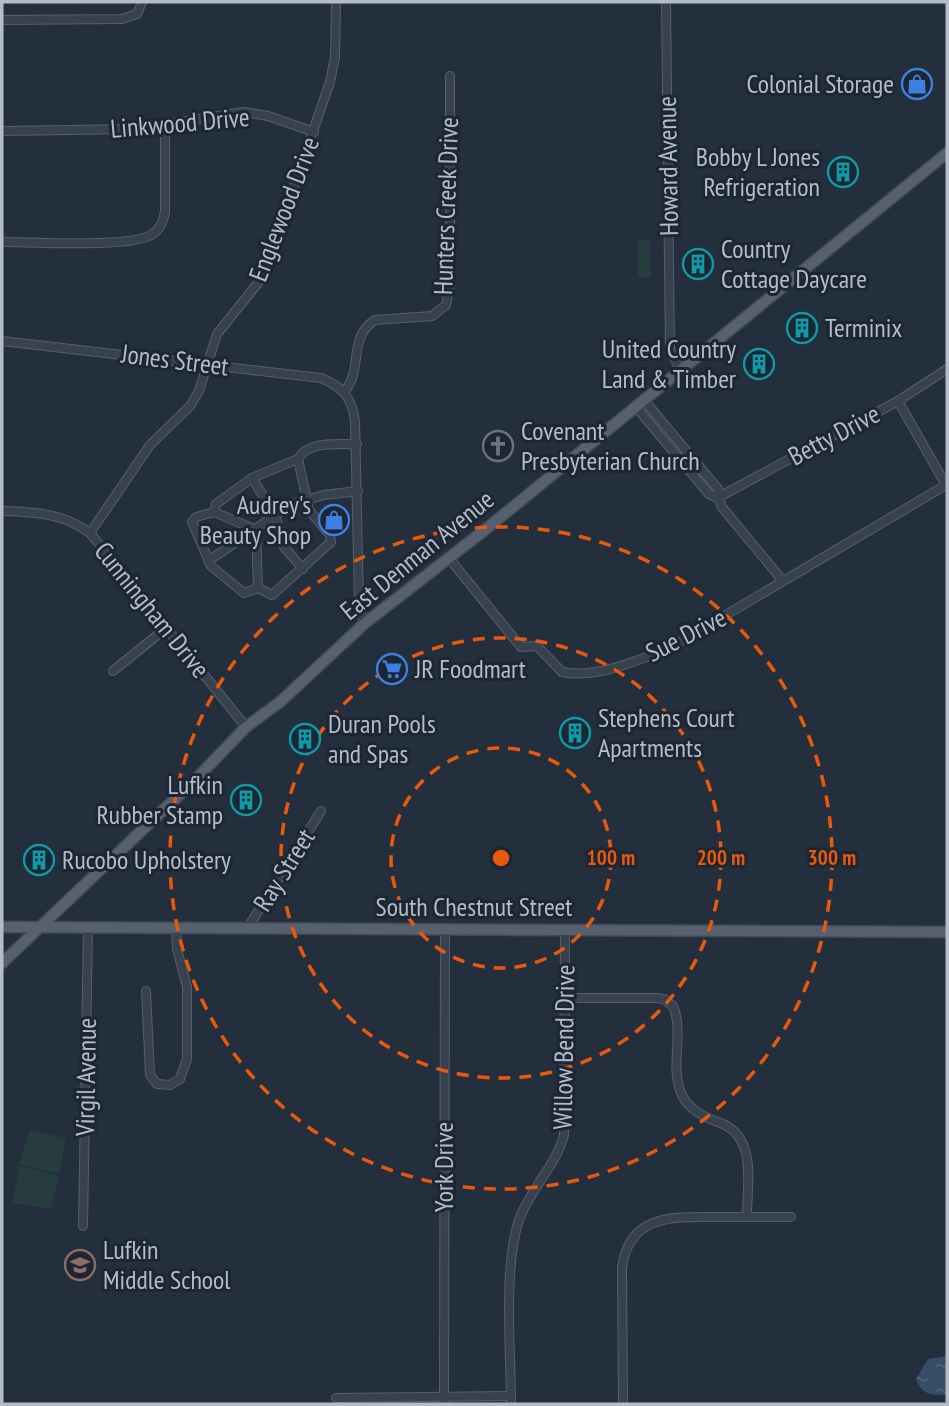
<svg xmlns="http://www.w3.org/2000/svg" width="949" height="1406" font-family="'PT Sans Narrow',sans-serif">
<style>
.park{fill:#263c3f}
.water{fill:url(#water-ripples)}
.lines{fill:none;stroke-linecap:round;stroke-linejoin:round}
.minor-casing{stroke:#565f6c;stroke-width:10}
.major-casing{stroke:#414a57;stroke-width:13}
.minor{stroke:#38414e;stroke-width:8}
.major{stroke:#56606e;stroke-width:10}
.ring{fill:none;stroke:#e8590c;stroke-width:3.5;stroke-dasharray:12 9}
.labels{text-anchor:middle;stroke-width:6;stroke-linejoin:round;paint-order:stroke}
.poi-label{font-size:26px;fill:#b4bcc9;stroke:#1d2633;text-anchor:start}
.street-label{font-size:26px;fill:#b4bcc9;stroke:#1d2633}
.centre{fill:#e8590c;stroke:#1d2633;stroke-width:3.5}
.ring-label{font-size:21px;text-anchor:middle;font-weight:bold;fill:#e8590c;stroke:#1d2633;stroke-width:6;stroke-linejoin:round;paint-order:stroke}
</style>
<defs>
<pattern id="water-ripples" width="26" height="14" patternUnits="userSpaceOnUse" patternTransform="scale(1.75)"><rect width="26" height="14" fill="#394c67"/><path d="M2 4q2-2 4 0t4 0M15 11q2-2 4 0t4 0" fill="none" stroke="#53647b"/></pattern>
</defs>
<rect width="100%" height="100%" fill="#242f3e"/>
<!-- park -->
<g class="park">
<path d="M650,239L651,278H638L637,240Z"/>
<path d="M30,1130L66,1138L59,1174L19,1164Z"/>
<path d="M19,1166L59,1176L51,1209L13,1203Z"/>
</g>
<!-- water -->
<path class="water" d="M947,1356V1394C933,1397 921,1394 916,1379L928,1359Z"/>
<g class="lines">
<!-- minor casing -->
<g class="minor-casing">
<g id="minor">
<path d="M666,2L670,349L680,370"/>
<path d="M2,20L122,19L137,14L142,2"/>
<path d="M2,131L136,129L244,112L268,116L314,132"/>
<path d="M2,242C31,242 129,248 151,235C160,230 163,222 165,212V127"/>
<path d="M2,341L321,378C343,387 352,398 355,421L359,605L364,624"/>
<path d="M344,392C364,369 347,338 375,320L432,316L446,305L450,284V76"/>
<path d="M644,400L718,489L721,506L783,581"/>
<path d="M636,407L709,494L717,498"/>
<path d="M298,459L252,478L275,515L284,547L303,569"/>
<path d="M717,498L898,401L947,369"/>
<path d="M2,511C35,512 63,513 90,533L246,727"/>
<path d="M214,512L216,504L252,478"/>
<path d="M256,530L214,512L196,517L192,522L211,566L244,593L258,588L272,595L331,542L330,535L309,510L298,459C308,440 338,445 357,444"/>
<path d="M256,530L258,588"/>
<path d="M90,533L150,445L190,406L199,391L217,334L262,278L330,82L335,57L336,2"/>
<path d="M448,557L521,647L537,646L562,672C596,679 639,660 670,648L946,485L898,401"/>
<path d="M208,561L292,504L324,495L358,491"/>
<path d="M113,671L166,628"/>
<path d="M247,929L321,811"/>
<path d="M146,991L150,1075L157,1084L170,1085L180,1079L187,1059V987L177,949L176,927"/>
<path d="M566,998H656L664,999L673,1006C685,1035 668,1068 683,1097C691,1111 704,1117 718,1122C758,1135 747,1183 747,1217"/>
<path d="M83,1226L88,928"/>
<path d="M336,1398L511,1396"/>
<path d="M444,1404L445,930"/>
<path d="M511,1404C511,1352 503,1268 519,1220C530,1189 556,1166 564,1135L565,929"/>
<path d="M623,1404L622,1268C629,1212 677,1217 720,1217C744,1217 768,1217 791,1217"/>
</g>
</g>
<!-- major casing -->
<g class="major-casing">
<g id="major">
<path d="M2,927L947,932"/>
<path d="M2,963L196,779L246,727L280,702L364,624L486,529L947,153"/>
</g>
</g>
<!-- minor -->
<use href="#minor" class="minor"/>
<!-- major -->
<use href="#major" class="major"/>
</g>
<!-- distance rings -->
<g class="ring">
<circle cx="501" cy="858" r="110"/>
<circle cx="501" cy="858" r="220"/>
<circle cx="501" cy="858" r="331"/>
</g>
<!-- icons -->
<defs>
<g id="shop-ring" transform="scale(1.575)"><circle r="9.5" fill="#1d2633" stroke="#3f7fe0" stroke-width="1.5"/><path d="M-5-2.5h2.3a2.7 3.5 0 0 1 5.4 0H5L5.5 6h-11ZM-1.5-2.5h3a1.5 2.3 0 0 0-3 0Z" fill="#3f7fe0"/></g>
<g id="building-ring" transform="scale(1.575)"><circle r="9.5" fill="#1d2633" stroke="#0f9aa8" stroke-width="1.5"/><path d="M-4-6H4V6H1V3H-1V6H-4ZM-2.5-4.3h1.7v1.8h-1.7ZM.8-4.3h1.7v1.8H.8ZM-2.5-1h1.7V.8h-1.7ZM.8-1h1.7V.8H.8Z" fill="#0f9aa8"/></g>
<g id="church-ring" transform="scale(1.575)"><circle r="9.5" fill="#1d2633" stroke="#6b7280" stroke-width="1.5"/><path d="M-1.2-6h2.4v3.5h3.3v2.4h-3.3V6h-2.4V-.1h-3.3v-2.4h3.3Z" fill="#6b7280"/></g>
<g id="supermarket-ring" transform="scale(1.575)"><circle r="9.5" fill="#1d2633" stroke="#3f7fe0" stroke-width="1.5"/><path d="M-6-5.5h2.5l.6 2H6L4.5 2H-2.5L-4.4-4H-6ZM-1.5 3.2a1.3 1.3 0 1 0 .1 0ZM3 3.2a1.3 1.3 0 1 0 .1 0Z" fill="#3f7fe0"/></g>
<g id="school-ring" transform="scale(1.575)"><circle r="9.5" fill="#1d2633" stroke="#8d6e63" stroke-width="1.5"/><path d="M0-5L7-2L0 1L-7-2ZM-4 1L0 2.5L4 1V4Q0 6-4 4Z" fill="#8d6e63"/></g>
</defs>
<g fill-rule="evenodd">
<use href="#shop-ring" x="917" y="84"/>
<use href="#building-ring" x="843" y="172"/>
<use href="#building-ring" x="698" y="264"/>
<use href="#building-ring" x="802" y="328"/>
<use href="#building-ring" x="759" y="364"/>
<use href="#church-ring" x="498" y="446"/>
<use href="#shop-ring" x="334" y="520"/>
<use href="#supermarket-ring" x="392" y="669"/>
<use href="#building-ring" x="575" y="733"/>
<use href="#building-ring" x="305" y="739"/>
<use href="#building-ring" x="246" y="800"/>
<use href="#building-ring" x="39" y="860"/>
<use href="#school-ring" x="80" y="1265"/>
</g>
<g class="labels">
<!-- poi labels -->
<g class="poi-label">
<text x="894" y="93" text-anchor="end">Colonial Storage</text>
<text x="820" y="166" text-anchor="end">Bobby L Jones<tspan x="820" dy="30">Refrigeration</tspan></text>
<text x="721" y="258">Country<tspan x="721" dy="30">Cottage Daycare</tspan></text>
<text x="825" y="337">Terminix</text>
<text x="736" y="358" text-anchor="end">United Country<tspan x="736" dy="30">Land &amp; Timber</tspan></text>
<text x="521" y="440">Covenant<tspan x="521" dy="30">Presbyterian Church</tspan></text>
<text x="311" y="514" text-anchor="end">Audrey's<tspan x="311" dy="30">Beauty Shop</tspan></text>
<text x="415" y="678">JR Foodmart</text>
<text x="598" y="727">Stephens Court<tspan x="598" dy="30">Apartments</tspan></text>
<text x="328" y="733">Duran Pools<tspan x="328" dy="30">and Spas</tspan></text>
<text x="223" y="794" text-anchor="end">Lufkin<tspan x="223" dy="30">Rubber Stamp</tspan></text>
<text x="62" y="869">Rucobo Upholstery</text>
<text x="103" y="1259">Lufkin<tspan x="103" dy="30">Middle School</tspan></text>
</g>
<!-- street labels -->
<g class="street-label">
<text transform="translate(180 123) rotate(-5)" y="9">Linkwood Drive</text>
<text transform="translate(668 166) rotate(-91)" y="9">Howard Avenue</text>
<text transform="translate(446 206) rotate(-88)" y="9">Hunters Creek Drive</text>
<text transform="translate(284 209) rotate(-69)" y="9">Englewood Drive</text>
<text transform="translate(175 360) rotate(7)" y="9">Jones Street</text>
<text transform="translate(834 435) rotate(-28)" y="9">Betty Drive</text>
<text transform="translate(417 555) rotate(-39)" y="9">East Denman Avenue</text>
<text transform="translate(152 610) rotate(51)" y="9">Cunningham Drive</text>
<text transform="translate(686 635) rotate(-27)" y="9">Sue Drive</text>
<text transform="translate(284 870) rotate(-58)" y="9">Ray Street</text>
<text x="474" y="916">South Chestnut Street</text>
<text transform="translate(564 1047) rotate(-89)" y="9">Willow Bend Drive</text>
<text transform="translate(86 1077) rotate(-89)" y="9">Virgil Avenue</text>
<text transform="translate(444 1167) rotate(-90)" y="9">York Drive</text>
</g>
</g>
<circle cx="501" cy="858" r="10" class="centre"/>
<g class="ring-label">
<text x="611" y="865">100 m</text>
<text x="721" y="865">200 m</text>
<text x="832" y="865">300 m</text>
</g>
<!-- border -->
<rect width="949" height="1406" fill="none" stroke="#b4bcc9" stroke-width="7"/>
</svg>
